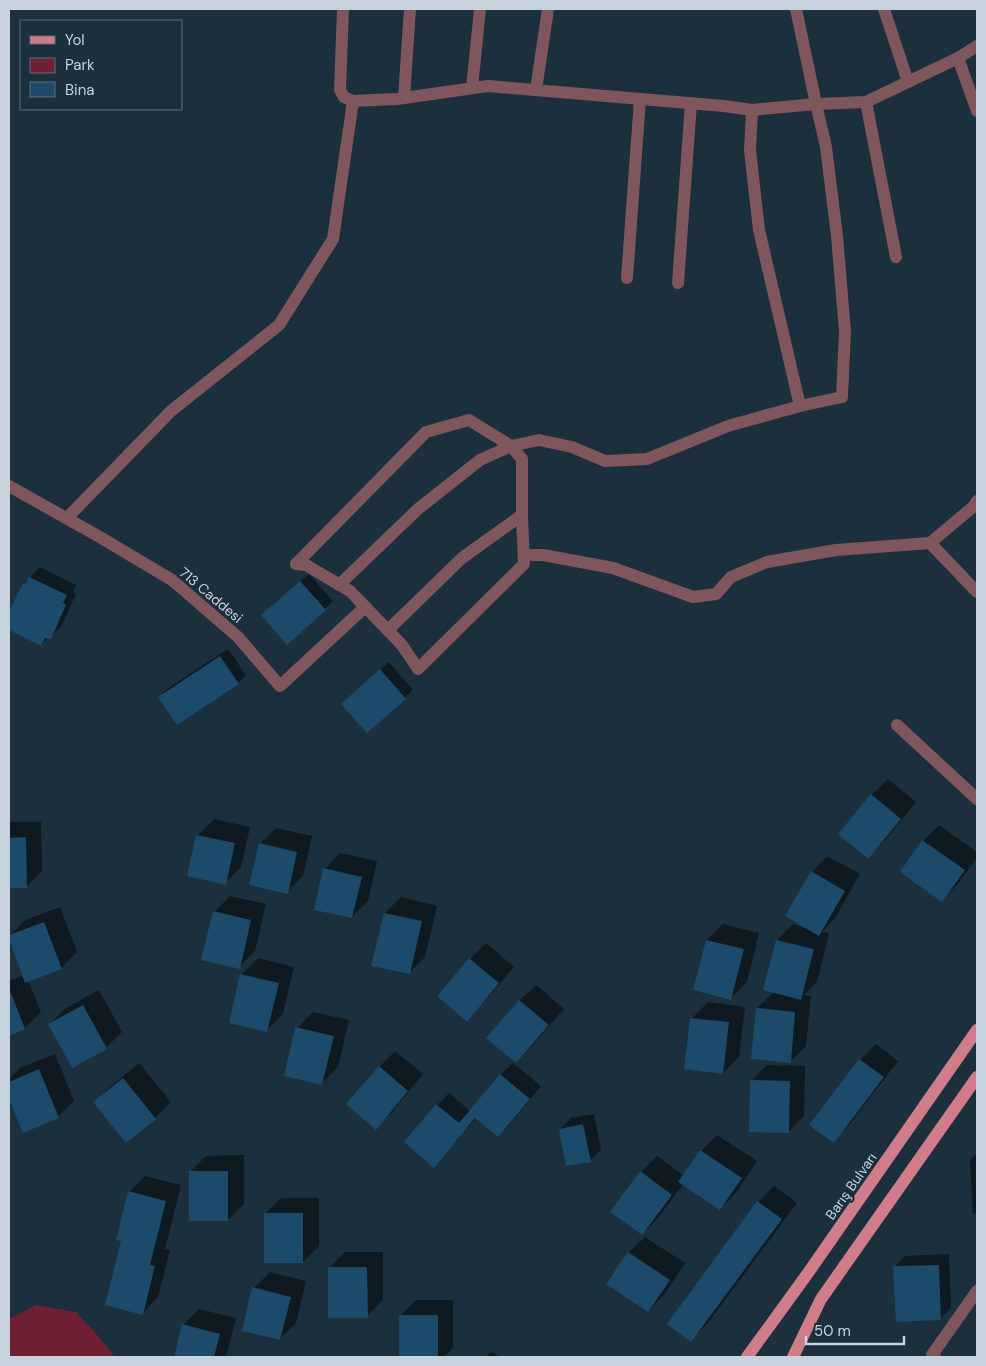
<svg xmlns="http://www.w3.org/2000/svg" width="986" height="1366" font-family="'DM Sans',sans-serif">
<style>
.green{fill:#6f2032}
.shadow{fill:#0007}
.building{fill:#1b4a6a}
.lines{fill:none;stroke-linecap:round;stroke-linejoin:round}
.minor{stroke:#7f565b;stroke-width:12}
.major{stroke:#d07c89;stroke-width:12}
.labels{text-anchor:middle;stroke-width:4.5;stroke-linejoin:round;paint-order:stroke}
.street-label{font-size:14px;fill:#c7d3dc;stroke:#1c2f3d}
</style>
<rect width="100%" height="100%" fill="#1c2f3d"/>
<!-- green -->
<path class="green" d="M36,1305L76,1312L99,1337L115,1357H9V1319Z"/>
<!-- shadow -->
<g class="shadow">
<path d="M40,567L76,585L73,592L76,594L61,627L41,644L9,629L11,620L9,619V614L24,584Z"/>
<path d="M309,574L333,601L325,609L270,607Z"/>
<path d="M228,649L246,675L238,683L159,697L167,689Z"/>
<path d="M389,662L413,690L368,731L351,696Z"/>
<path d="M888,779L916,802L884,841L868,857L872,795Z"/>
<path d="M214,819L250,827L241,867L225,883L188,875L198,835Z"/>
<path d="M9,822H41L42,871L26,887H9Z"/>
<path d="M939,825L977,852V857L958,884L942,900L902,872L923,841Z"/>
<path d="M276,828L312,836L303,876L287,892L260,844Z"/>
<path d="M340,853L377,861L368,901L352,917L325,869Z"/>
<path d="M827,856L860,874L835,918L822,932L829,933L817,982L804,995L811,996L806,1046L790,1062L757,1008L774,992L777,940L793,924L805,928L812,872Z"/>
<path d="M230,896L266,904L255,951L239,967L214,912Z"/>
<path d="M401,897L437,906L425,957L409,973L385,913Z"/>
<path d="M60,907L77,952L61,968L28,980L41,1012L25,1028L9,1034V981L24,975L9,936L25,920Z"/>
<path d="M723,924L759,933L747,982L731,998L707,940Z"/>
<path d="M486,943L514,967L482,1004L467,1020L438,996L470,959Z"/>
<path d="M258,958L294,967L283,1014L267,1030L242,974Z"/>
<path d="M536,985L564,1009L532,1046L516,1062L488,1038L520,1000Z"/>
<path d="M99,990L122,1032L106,1048L50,1024L66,1008Z"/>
<path d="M708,1002L745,1007L739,1057L723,1073L692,1018Z"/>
<path d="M313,1012L349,1020L338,1067L322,1083L297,1028Z"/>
<path d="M876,1044L898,1061L849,1125L834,1141L860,1060Z"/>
<path d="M395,1051L423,1074L392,1112L376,1128L379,1067Z"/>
<path d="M55,1054L74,1101L58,1116L24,1131L9,1096V1080L20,1068Z"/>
<path d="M139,1063L171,1102L155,1118L126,1142L94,1103L110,1087Z"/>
<path d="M513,1063L541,1086L510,1124L498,1135L476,1118L445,1154L434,1166L405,1142L437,1105L449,1093L470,1111L501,1074Z"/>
<path d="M767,1065L805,1066L804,1116L788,1132L751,1081Z"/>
<path d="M594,1114L601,1150L590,1160L560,1129L571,1118Z"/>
<path d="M717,1135L757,1161L736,1193L720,1209L683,1184L658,1218L642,1234L641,1172L657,1156L684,1176L701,1151Z"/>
<path d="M977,1153V1213L973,1214L970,1160Z"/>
<path d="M244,1155V1204L228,1220L190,1172L206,1156Z"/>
<path d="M145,1176L181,1185L165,1249L170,1250L158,1297L143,1313L122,1241L129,1192Z"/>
<path d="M774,1186L797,1203L707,1324L691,1340L758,1202Z"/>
<path d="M281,1198H319V1246L303,1262L265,1214Z"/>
<path d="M645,1237L685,1263L664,1295L648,1311L608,1284L629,1252Z"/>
<path d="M345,1252H383V1300L367,1316L329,1268Z"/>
<path d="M949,1254L951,1308L940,1319L895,1267L905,1256Z"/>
<path d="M270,1272L306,1281L296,1323L280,1339L254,1288Z"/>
<path d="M416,1300H453V1348L444,1357H400V1316Z"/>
<path d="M199,1309L236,1318L226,1357H175L183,1325Z"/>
<path d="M492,1352L500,1357H486Z"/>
</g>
<!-- building -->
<g class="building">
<path d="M29,577L67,595L63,603L66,605L51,639L45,638L41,646L9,630V611L23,583L25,584Z"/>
<path d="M300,581L326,610L287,645L261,615Z"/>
<path d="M220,656L239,684L177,725L158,697Z"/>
<path d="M380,669L406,699L367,733L341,704Z"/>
<path d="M871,794L901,819L868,859L838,834Z"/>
<path d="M196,835L235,843L226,885L187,876Z"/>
<path d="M26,837L27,888H9V838Z"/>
<path d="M922,840L965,870L942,902L900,872Z"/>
<path d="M259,843L297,852L288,894L249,885Z"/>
<path d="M323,868L362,877L352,918L314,910Z"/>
<path d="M811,871L845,891L819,936L785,916Z"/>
<path d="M213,911L251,920L240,969L201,960Z"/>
<path d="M384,913L422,921L410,974L371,966Z"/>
<path d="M44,922L62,969L25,983L9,939V935Z"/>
<path d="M706,940L744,949L731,1000L693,990Z"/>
<path d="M776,940L814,949L801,1000L763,990Z"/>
<path d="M469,958L499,983L467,1022L437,996Z"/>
<path d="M240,974L279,983L267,1032L229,1023Z"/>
<path d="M9,988L25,1029L9,1036Z"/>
<path d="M519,1000L549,1025L516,1063L486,1038Z"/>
<path d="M83,1005L107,1049L72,1068L48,1024Z"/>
<path d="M756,1008L795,1012L791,1063L751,1059Z"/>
<path d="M690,1018L729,1022L723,1074L684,1069Z"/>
<path d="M295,1027L334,1036L322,1085L284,1076Z"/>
<path d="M859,1059L884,1077L834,1143L809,1125Z"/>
<path d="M379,1066L408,1091L376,1130L346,1104Z"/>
<path d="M39,1069L59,1118L23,1133L9,1099V1082Z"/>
<path d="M500,1074L530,1099L498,1137L475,1118L434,1168L404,1142L436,1104L459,1123Z"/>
<path d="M123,1078L156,1119L126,1143L93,1102Z"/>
<path d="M750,1080L790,1081L789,1133L749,1132Z"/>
<path d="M583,1124L591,1162L566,1166L559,1129Z"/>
<path d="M700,1150L742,1178L720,1210L678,1182Z"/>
<rect x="189" y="1171" width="39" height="50"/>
<path d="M640,1171L672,1195L642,1235L610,1212Z"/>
<path d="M128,1191L166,1201L150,1265L155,1266L143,1315L105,1305L121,1241L116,1240Z"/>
<path d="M757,1201L782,1219L691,1342L667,1324Z"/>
<rect x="264" y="1213" width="39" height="50"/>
<path d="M628,1252L670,1280L648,1312L606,1284Z"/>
<path d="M939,1265L941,1320L896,1322L893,1266Z"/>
<path d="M328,1267H367L368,1318H328Z"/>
<path d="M252,1287L291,1297L280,1340L242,1331Z"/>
<rect x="399" y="1315" width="39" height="42"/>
<path d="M182,1324L220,1334L214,1357H174Z"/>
</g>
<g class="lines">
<!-- minor -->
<g class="minor">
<path d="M343,9L340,90L344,97L353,101"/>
<path d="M884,9L908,82"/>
<path d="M958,58L977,111"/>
<path d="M472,88L480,9"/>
<path d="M536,90L548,9"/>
<path d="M404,98L410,9"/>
<path d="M866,102L896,257"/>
<path d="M752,110L816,104L796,9"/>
<path d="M627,278L640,99"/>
<path d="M678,283L691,103"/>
<path d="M800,406L842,397L845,331L837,236L826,147L816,104L866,102L958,58L977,46"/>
<path d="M9,486L98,536L172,580L238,637L280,686L365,607"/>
<path d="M67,518L171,411L279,325L333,239L353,101L397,99L488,86L724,106L752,110L750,150L759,230L800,406L728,426L647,459L605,461L572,447L539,440L511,446L522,459V515L462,558L388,630"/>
<path d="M930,543L973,507L977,501"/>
<path d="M524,555H543L613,568L693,597L716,594L731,577L767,562L836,550L930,543L977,592"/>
<path d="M296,564L426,432L469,420L511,446L480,460L418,509L339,585"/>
<path d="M296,564L306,565L350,591L402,645L418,669L524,564L522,515"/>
<path d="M897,725L977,799"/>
<path d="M935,1357L932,1355L977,1291"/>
</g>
<!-- major -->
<g class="major">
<path d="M747,1357L808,1273L977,1030"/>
<path d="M793,1357L821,1299L977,1077"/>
</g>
</g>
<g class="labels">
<!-- street labels -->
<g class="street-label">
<text transform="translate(211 595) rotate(40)" y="5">713 Caddesi</text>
<text transform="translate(851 1186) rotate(-55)" y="5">Barış Bulvarı</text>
</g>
</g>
<!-- border -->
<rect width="986" height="1366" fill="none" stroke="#c7d3dc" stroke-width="20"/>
<!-- legend -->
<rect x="20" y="20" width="162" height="90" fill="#1c2f3d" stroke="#60717d"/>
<rect x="30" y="36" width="25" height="8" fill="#d07c89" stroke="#60717d"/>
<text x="65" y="45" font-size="15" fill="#c7d3dc">Yol</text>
<rect x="30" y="58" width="25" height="15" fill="#6f2032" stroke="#60717d"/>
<text x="65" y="70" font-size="15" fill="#c7d3dc">Park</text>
<rect x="30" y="82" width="25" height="15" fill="#1b4a6a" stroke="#60717d"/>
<text x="65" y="95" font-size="15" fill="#c7d3dc">Bina</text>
<!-- scale -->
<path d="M806 1336v8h98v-8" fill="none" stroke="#c7d3dc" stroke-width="2.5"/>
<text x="814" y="1336" font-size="15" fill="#c7d3dc" stroke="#1c2f3d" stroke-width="4" paint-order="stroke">50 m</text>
</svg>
